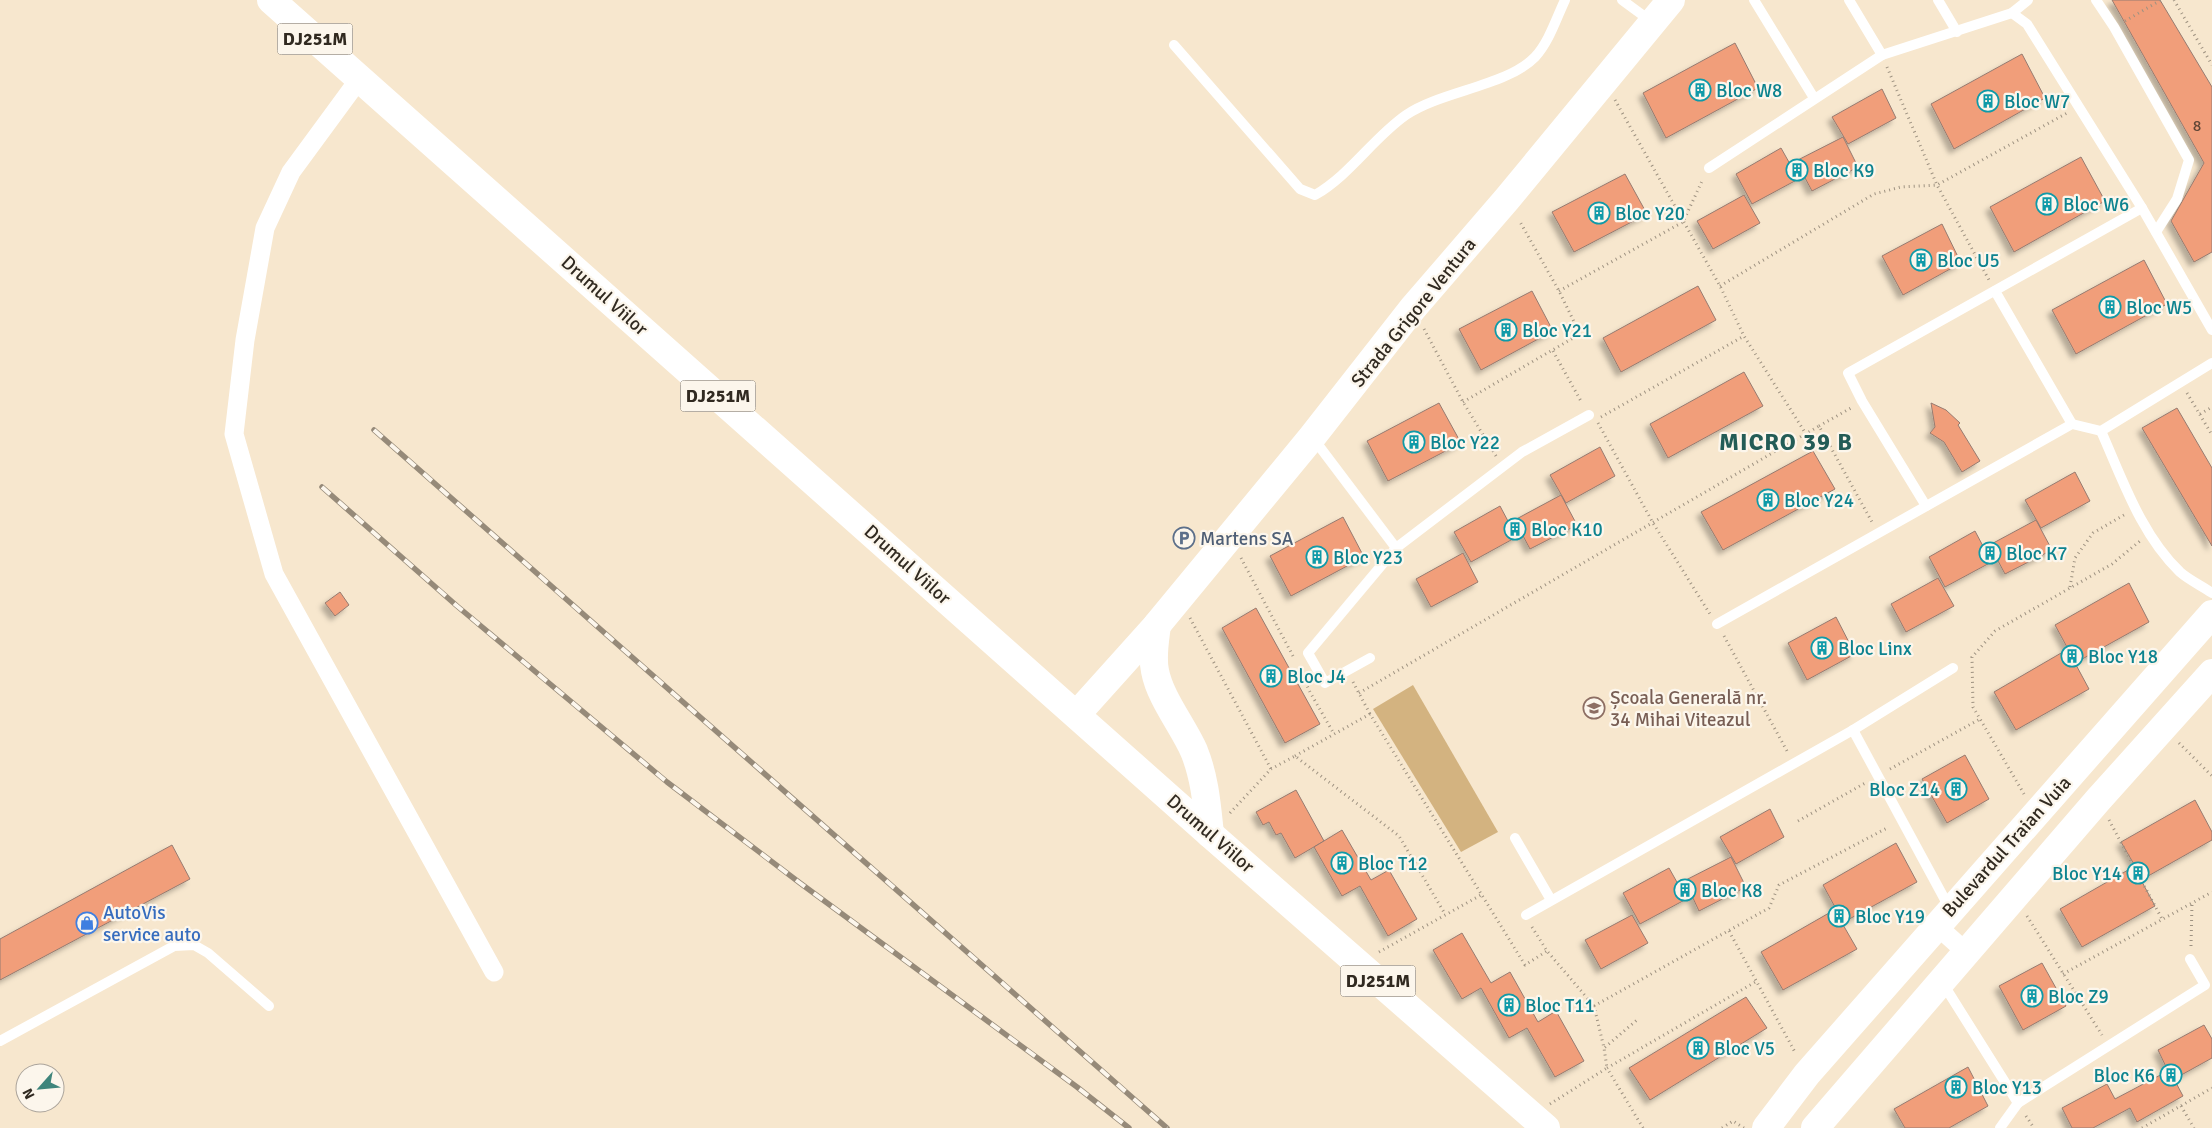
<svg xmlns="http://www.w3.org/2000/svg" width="2212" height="1128" font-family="Signika,sans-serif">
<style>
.green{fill:#d3b380}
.building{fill:#f19e7a;stroke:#967b70;filter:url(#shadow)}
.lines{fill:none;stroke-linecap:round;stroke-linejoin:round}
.path{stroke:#9e9281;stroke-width:3;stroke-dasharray:1 4;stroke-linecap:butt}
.lane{stroke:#fff;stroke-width:10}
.street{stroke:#fff;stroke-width:19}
.secondary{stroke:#fff;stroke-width:28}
.highway{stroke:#fff;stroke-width:28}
.rail-casing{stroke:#968a79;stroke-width:5.5}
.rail{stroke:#fcf6ec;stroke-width:4;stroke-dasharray:11;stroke-linecap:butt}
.labels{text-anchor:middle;stroke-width:4.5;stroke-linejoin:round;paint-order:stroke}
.number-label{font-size:16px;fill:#614737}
.shield{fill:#fcf6ec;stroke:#6e675e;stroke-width:1}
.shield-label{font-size:18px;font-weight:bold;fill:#312a21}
.culture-label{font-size:19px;fill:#0d838f;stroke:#fcf6ec;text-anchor:start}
.street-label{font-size:19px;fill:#312a21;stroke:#fcf6ec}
.service-label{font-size:19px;fill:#4e5e75;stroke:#fcf6ec;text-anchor:start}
.education-label{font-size:19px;fill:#785e54;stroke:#fcf6ec;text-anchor:start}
.shop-label{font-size:19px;fill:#366cbe;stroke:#fcf6ec;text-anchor:start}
.district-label{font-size:24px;font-weight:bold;letter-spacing:1px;fill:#235c56;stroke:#fcf6ec}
</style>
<defs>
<filter id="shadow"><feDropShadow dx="-4.5" dy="4.5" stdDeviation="2.5" flood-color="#0004"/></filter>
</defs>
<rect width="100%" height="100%" fill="#f7e7ce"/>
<!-- green -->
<path class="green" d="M1413,685L1498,832L1461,852L1373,709Z"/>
<!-- building -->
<g class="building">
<path d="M2112,0H2160L2212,87V252L2194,262L2171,221L2204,163Z"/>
<path d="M1735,43L1758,88L1666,138L1643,93Z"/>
<path d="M2022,54L2045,98L1954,149L1931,104Z"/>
<path d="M1882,89L1896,118L1848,144L1832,117Z"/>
<path d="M1843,137L1858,167L1812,191L1804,176L1752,204L1736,174L1781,148L1790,164Z"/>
<path d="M2081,157L2105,201L2014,252L1990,207Z"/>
<path d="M1625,174L1647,214L1574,252L1552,212Z"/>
<path d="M1744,195L1760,223L1713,249L1697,221Z"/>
<path d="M1942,224L1961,263L1903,295L1882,256Z"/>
<path d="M2144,260L2167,304L2076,354L2052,310Z"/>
<path d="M1698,286L1716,320L1621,372L1603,338Z"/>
<path d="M1532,291L1553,331L1481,370L1459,329Z"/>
<path d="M1744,372L1763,406L1668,458L1650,424Z"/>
<path d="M1439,403L1461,443L1388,481L1367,441Z"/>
<path d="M1931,403L1946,410L1960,423L1958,425L1980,461L1962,472L1944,442L1930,433L1935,427Z"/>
<path d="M2177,408L2212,468V546L2142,428Z"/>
<path d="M1600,447L1615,476L1566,503L1550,475Z"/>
<path d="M1813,451L1835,489L1723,550L1701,512Z"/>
<path d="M2075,472L2090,501L2041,528L2025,500Z"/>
<path d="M1561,495L1577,525L1530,549L1522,534L1471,562L1454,532L1500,506L1509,523Z"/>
<path d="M1343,517L1364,557L1291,596L1270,556Z"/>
<path d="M2036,520L2052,550L2005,574L1997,559L1945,587L1929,557L1975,531L1984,548Z"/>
<path d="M1463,553L1478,582L1431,607L1416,579Z"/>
<path d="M1938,578L1954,606L1906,632L1891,604Z"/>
<path d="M2129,583L2149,622L2075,663L2089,689L2016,730L1994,692L2068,649L2055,625Z"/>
<path d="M340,592L349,605L335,616L325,603Z"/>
<path d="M1256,608L1320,724L1285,743L1222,628Z"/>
<path d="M1836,617L1855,654L1807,680L1788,643Z"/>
<path d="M1965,755L1989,799L1947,823L1922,779Z"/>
<path d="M1296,790L1324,841L1295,858L1281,833L1276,835L1269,822L1263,825L1256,812Z"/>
<path d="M2195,800L2212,832V840L2141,880L2155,906L2082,947L2060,909L2135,866L2121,842Z"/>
<path d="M1770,809L1784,837L1736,864L1720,837Z"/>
<path d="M1342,830L1371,880L1389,870L1417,919L1388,936L1360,886L1342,896L1314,847Z"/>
<path d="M1896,843L1917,882L1842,923L1857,949L1783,990L1761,952L1836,909L1823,885Z"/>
<path d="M172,845L190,879L0,980V939Z"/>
<path d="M1731,857L1746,887L1699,911L1692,896L1640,924L1623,893L1669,868L1678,884Z"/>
<path d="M1632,915L1648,943L1601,969L1585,940Z"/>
<path d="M1462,933L1491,983L1510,972L1538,1022L1556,1011L1584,1061L1555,1077L1527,1028L1509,1038L1481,988L1462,999L1433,950Z"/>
<path d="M2042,963L2066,1006L2023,1030L1999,986Z"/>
<path d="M1746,997L1767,1028L1650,1100L1629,1068Z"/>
<path d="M2204,1025L2212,1039V1058L2174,1079L2183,1096L2137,1122L2130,1108L2093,1128H2072L2062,1108L2107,1084L2115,1099L2168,1071L2158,1050Z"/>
<path d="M1968,1067L1988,1106L1949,1128H1905L1894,1109Z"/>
</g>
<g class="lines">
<!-- path -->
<g class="path">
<path d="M2174,0L2212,65"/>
<path d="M2125,21L2161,0"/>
<path d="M1887,67L1937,185L1989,280"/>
<path d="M1615,100L1720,286L1744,336L1806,434"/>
<path d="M1720,286L1874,194L1901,187L1937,185L2067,113"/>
<path d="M1559,291L1683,222L1703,179"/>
<path d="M1424,329L1463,402L1496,456"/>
<path d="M1553,351L1582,403"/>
<path d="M2187,393L2212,435"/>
<path d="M1463,402L1580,334L1559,291L1519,220"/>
<path d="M2200,414L2212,407"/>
<path d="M1601,417L1744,336"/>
<path d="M1598,423L1653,523L1710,614"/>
<path d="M1819,426L1851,408"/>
<path d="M1241,558L1293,656"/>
<path d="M2070,587L2075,558L2093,533L2124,515"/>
<path d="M1190,618L1271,769"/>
<path d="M1724,636L1787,751"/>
<path d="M1301,673L1310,692L1334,734"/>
<path d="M1353,682L1370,714"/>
<path d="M1359,693L1819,426L1872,522"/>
<path d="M2179,743L2212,776"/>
<path d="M1295,756L1370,714L1525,965L1547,951"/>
<path d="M1890,769L1980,719"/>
<path d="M2024,794L1973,707L1972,657L1995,631L2112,564L2140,541"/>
<path d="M1230,813L1271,769L1295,756L1399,836L1445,914"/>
<path d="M2109,820L2162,919"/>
<path d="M1798,821L1867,782"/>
<path d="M2027,916L2102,1035"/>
<path d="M1532,927L1547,951L1594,1006L1604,1048L1637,1020"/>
<path d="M1729,931L1796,1054"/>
<path d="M2191,946L2192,903"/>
<path d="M1379,952L1481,895"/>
<path d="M2063,974L2212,892"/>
<path d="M1594,1006L1769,908L1779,885L1889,827"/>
<path d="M1550,1104L1607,1068L1604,1048"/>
<path d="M2181,1106L2194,1128"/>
<path d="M2026,1116L2034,1128"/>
<path d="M1643,1128L1607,1068L1757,981"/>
<path d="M1722,1128L1733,1121L1744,1128"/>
<path d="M2142,1128L2212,1088"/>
</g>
<!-- lane -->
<g class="lane">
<path d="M1622,0L1652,22"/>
<path d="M1754,0L1814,98"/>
<path d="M1849,0L1882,55L2012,13L2027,24L2142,208L2212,330"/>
<path d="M1938,0L1957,32"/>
<path d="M2096,0L2114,27L2189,160L2177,199L2156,232"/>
<path d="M2012,13L2028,0"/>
<path d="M1174,45L1300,189L1315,195C1350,175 1373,138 1406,115C1441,91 1507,86 1535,57C1549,42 1556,19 1565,0"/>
<path d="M1709,168L1882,55"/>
<path d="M1995,291L2072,424"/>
<path d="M2212,363L2101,431C2122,478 2141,535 2180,572C2189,580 2202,586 2212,593"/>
<path d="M1313,438L1396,548L1308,653L1325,683L1370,658"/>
<path d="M1926,506L1862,401L1848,373L2142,208"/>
<path d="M1396,548L1522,452L1589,415"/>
<path d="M1717,624L2072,424L2101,431"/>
<path d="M1853,730L1950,909"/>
<path d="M1515,838L1551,900"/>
<path d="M1526,915L1853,730L1953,668"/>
<path d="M1942,982L2018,1103L2205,985L2190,959"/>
<path d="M0,1041L174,946L194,945L208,953L269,1006"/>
<path d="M2000,1128L2018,1103"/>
</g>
<!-- street -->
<g class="street">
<path d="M360,78L291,172L265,228L245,340L234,434L274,574L494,972"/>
<path d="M1936,925L1966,952"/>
</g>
<!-- secondary -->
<g class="secondary">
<path d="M1157,625C1155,641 1152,656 1155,671C1160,698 1183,726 1194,751C1205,778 1207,806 1210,834"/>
<path d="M1077,714L1157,625L1312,437L1413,308L1507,199L1671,0"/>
<path d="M1766,1128L1807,1074L2212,614"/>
<path d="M1815,1128L2098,800L2212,673"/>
</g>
<!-- highway -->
<path class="highway" d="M271,0L1210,834L1546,1128"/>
<!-- rail casing -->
<g class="rail-casing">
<g id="rail">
<path d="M374,430L1167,1128"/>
<path d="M322,487L457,606L667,782L800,883L1077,1087L1129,1128"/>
</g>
</g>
<!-- rail -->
<use href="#rail" class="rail"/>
</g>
<!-- icons -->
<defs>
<g id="building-ring" transform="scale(1.125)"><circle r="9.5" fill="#fcf6ec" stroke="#0f9aa8" stroke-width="1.5"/><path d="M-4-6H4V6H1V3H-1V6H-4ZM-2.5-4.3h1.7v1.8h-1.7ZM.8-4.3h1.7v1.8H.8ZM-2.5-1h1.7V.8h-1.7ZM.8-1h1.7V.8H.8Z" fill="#0f9aa8"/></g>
<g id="parking-ring" transform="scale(1.125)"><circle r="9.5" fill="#fcf6ec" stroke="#5c6f8a" stroke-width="1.5"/><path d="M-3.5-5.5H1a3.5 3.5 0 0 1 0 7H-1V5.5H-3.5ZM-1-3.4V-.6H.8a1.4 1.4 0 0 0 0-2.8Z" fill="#5c6f8a"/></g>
<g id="school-ring" transform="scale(1.125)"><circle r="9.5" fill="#fcf6ec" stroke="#8d6e63" stroke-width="1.5"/><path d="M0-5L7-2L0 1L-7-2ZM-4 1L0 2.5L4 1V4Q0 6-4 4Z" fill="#8d6e63"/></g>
<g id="shop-ring" transform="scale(1.125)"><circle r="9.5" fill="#fcf6ec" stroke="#3f7fe0" stroke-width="1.5"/><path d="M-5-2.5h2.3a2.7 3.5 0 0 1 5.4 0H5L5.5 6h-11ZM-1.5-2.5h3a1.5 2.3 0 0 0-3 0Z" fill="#3f7fe0"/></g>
</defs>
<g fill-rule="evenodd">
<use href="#building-ring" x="1700" y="90"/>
<use href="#building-ring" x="1988" y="101"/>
<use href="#building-ring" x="1797" y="170"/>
<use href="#building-ring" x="2047" y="204"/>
<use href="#building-ring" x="1599" y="213"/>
<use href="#building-ring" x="1921" y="260"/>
<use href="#building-ring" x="2110" y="307"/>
<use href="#building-ring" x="1506" y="330"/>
<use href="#building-ring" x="1414" y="442"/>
<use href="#building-ring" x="1768" y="500"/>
<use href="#building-ring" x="1515" y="529"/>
<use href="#parking-ring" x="1184" y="538"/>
<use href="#building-ring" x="1990" y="553"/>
<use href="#building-ring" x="1317" y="557"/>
<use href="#building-ring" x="1822" y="648"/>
<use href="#building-ring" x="2072" y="656"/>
<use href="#building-ring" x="1271" y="676"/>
<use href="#school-ring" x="1594" y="708"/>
<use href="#building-ring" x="1956" y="789"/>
<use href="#building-ring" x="1342" y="863"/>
<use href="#building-ring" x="2138" y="873"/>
<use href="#building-ring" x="1685" y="890"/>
<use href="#building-ring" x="1839" y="916"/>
<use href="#shop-ring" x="87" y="923"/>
<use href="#building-ring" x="2032" y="996"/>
<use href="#building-ring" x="1509" y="1005"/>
<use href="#building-ring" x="1698" y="1048"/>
<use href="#building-ring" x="2171" y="1075"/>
<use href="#building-ring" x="1956" y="1087"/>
</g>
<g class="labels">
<!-- number labels -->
<g class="number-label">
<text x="2197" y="131">8</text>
</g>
<!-- shield labels -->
<g class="shield">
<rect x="277.5" y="23.5" width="75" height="31" rx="4"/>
<rect x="680.5" y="380.5" width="75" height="31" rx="4"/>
<rect x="1340.5" y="965.5" width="75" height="31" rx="4"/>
</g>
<g class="shield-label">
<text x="315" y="45">DJ251M</text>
<text x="718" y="402">DJ251M</text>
<text x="1378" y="987">DJ251M</text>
</g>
<!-- culture labels -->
<g class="culture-label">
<text x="1716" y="97">Bloc W8</text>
<text x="2004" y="108">Bloc W7</text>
<text x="1813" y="177">Bloc K9</text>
<text x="2063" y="211">Bloc W6</text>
<text x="1615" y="220">Bloc Y20</text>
<text x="1937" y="267">Bloc U5</text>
<text x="2126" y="314">Bloc W5</text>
<text x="1522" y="337">Bloc Y21</text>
<text x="1430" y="449">Bloc Y22</text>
<text x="1784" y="507">Bloc Y24</text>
<text x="1531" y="536">Bloc K10</text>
<text x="2006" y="560">Bloc K7</text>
<text x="1333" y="564">Bloc Y23</text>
<text x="1838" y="655">Bloc Linx</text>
<text x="2088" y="663">Bloc Y18</text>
<text x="1287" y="683">Bloc J4</text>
<text x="1940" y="796" text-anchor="end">Bloc Z14</text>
<text x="1358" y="870">Bloc T12</text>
<text x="2122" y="880" text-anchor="end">Bloc Y14</text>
<text x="1701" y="897">Bloc K8</text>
<text x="1855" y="923">Bloc Y19</text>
<text x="2048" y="1003">Bloc Z9</text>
<text x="1525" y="1012">Bloc T11</text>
<text x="1714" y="1055">Bloc V5</text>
<text x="2155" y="1082" text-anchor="end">Bloc K6</text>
<text x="1972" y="1094">Bloc Y13</text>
</g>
<!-- street labels -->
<g class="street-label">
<text transform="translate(605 295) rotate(42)" y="7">Drumul Viilor</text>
<text transform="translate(1413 312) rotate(-51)" y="7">Strada Grigore Ventura</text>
<text transform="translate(908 564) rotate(42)" y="7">Drumul Viilor</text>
<text transform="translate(1211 833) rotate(41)" y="7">Drumul Viilor</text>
<text transform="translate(2006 846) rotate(-48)" y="7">Bulevardul Traian Vuia</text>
</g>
<!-- service labels -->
<g class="service-label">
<text x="1200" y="545">Martens SA</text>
</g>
<!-- education labels -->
<g class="education-label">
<text x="1610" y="704">Școala Generală nr.<tspan x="1610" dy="22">34 Mihai Viteazul</tspan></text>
</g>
<!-- shop labels -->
<g class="shop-label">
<text x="103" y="919">AutoVis<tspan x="103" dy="22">service auto</tspan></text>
</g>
<!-- district labels -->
<g class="district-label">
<text x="1786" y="450">MICRO 39 B</text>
</g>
</g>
<!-- north arrow -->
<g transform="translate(40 1088) rotate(243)"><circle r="24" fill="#fcf6ec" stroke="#aba49b"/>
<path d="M0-4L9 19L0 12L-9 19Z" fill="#3f857c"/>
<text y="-8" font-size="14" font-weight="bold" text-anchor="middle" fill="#312a21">N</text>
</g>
</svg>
